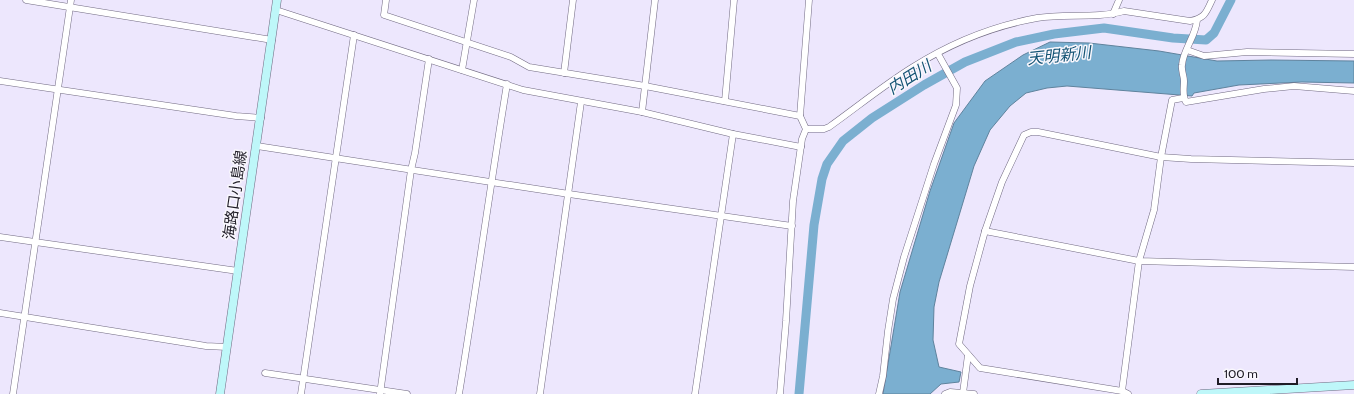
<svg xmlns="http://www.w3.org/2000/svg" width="1354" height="394" font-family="Cabin,'Noto Sans JP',sans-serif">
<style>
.water{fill:#7bafd0;stroke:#5f839d}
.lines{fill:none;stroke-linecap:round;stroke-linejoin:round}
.river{stroke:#7bafd0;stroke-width:9}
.street-casing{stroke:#716a82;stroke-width:7}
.secondary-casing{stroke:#716a82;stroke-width:9}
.street{stroke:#fff;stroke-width:6}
.secondary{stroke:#bef7f9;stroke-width:8}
.labels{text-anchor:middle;stroke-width:3;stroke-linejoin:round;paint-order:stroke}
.street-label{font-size:15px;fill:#1f1c26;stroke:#f9f7fd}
.water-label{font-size:16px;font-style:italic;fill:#125273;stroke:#f9f7fd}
</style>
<rect width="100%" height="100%" fill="#ede7fd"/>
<!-- water -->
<path class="water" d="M1050,42L1089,43L1159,51L1217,61L1271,60L1354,61V83L1302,82L1239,85L1194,93L1192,96L1067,86L1047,88L1026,93L1010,106L990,130L974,166L939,282L934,307L933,340L939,367L961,372L959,382L941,384L930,394H883L900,292L930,191L954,123L985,81L1023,55Z"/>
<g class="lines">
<!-- river -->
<path class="river" d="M799,394L814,225L822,179L827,164L843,141L872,118L924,85L965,62L1016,42L1054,34L1104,28L1173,38L1206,40L1214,33L1231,0"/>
<!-- street casing -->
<g class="street-casing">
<g id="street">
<path d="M26,0L272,40"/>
<path d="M386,0L384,15L511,57L529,67L645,86L800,116"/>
<path d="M276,10L523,90L642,112L733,134L801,147"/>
<path d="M1113,14L1119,0"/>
<path d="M1197,20C1196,36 1183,50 1182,65C1181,70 1184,76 1184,81C1184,89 1182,95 1186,102L1264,89L1294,86L1354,91"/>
<path d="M1187,50L1204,56L1247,52L1354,54"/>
<path d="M462,70L474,0"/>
<path d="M564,73L573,0"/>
<path d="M0,81L236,116L261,118"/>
<path d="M725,101L734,0"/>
<path d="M642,112L655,0"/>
<path d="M806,129H824L829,127C857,107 884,85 913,67C951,43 993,26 1037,18C1065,13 1096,19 1124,11L1190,21C1205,18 1206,13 1212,0"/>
<path d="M257,146L569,194L792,226"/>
<path d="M985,231L1139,261L1354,267"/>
<path d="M0,237L238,271"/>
<path d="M0,313L206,346L227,347"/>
<path d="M265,373L407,394"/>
<path d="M1122,391L1139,261L1154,210L1161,157L1172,100L1183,98"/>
<path d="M963,393L968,355"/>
<path d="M13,394L71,0"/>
<path d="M301,394L354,35"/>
<path d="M380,394L411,170L415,153L429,59"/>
<path d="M459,394C476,291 490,187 507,84"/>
<path d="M540,394L581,102"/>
<path d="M695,394L733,134"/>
<path d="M780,394L786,321L793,201L802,139L806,129L800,116L809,0"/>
<path d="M879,394L883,376L888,331L893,299L904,257L934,164L956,105L957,88L938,54"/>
<path d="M945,394L950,392L974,394"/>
<path d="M1128,394L1122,391L980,368L959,344L970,286L985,231L1002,182L1024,135L1031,132H1038L1161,157L1191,159L1354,163"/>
</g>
</g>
<!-- secondary casing -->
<g class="secondary-casing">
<g id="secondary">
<path d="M220,394L277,0"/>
<path d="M1201,394L1354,385"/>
</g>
</g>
<!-- street -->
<use href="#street" class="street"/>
<!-- secondary -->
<use href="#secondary" class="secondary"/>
</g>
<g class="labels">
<!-- street labels -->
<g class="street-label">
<text transform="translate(235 195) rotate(-82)" y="5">海路口小島線</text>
</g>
<!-- water labels -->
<g class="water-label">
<text transform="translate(1059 55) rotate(-6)" y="6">天明新川</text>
<text transform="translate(909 77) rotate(-32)" y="6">内田川</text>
</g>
</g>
<!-- scale -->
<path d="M1218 378v6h79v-6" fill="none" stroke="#1f1c26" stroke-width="2"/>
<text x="1224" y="378" font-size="12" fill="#1f1c26" stroke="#f9f7fd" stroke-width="3" paint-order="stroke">100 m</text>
</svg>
